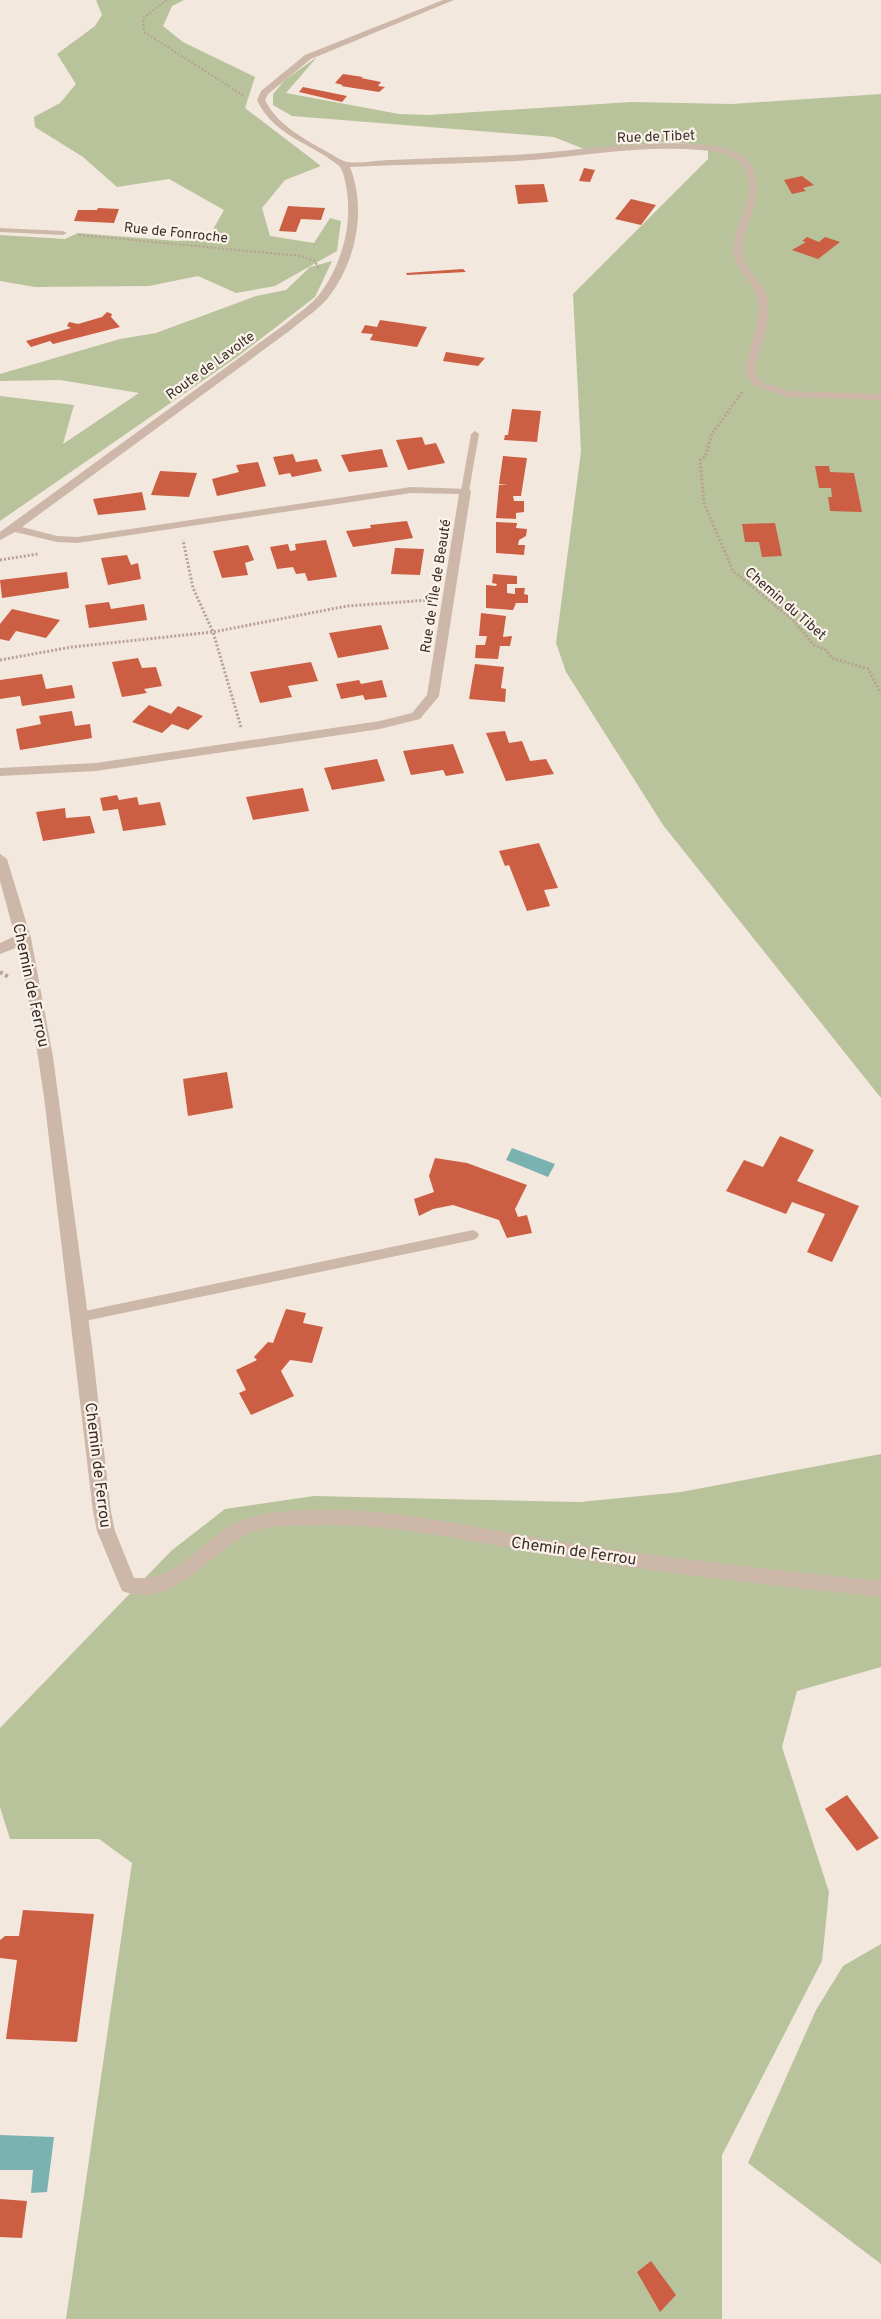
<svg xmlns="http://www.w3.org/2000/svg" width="881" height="2319" font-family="Overpass,sans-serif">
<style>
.green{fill:#b8c39c}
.water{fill:#7ab2b2}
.building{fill:#cb5e43}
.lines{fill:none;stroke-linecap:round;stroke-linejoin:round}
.path-far2{stroke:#b8a192;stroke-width:2;stroke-dasharray:2 2;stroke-linecap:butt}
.path-far1{stroke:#b8a192;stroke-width:3;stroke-dasharray:2 2;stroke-linecap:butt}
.path{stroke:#b8a192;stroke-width:4;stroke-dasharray:3 3;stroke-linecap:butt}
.service{fill:#ccb7a8;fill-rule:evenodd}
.minor{fill:#ccb7a8;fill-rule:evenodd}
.labels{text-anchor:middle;stroke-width:4.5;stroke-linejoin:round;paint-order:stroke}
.far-street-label{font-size:14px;fill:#392d29;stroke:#fbf2ea}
.street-label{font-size:16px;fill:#392d29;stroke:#fbf2ea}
</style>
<rect width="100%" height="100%" fill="#f3e8dd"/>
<!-- green -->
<g class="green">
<path d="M96,0H184L172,6L163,26L183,42L255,77L245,108L321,166L285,180L262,208L270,236L314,243L330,218L341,221L337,251L275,286L236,293L198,276L149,286L35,287L0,281V235L65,239L78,233L178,241L207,240L224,210L169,179L117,187L83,157L35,127L34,117L60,103L76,84L57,54L95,26L102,15Z"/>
<path d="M317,57L286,93L399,114L428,115L631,102L732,104L881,94V1098L663,825L566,672L556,643L581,451L573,294L708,159V146L669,142L584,149L554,137L292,116L273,105V94L285,80Z"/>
<path d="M332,261L315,297L237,357L0,521V396L74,405L63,444L139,393L60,380L0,381V374L120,339L156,333L256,296L286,290L310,267Z"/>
<path d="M881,1454V1667L797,1691L782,1747L829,1892L822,1961L722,2155V2319H66L132,1863L99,1839H10L0,1807V1728L171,1551L225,1509L314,1496L580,1502L681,1492Z"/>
<path d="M881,1944V2264L748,2163L816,2010L843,1966Z"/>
</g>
<!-- water -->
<g class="water">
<path d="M512,1148L555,1164L548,1177L506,1160Z"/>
<path d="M0,2135L54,2137L47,2192L31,2193L33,2170H0Z"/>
</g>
<!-- building -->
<g class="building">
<path d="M343,74L363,77L361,78L381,82L378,86L385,87L379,92L341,86L343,85L335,83Z"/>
<path d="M303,87L347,96L342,102L299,92Z"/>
<path d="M584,168L595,170L590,182L579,181Z"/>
<path d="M802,176L814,185L803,188L806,191L792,194L784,180Z"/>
<path d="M544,184L548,202L518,204L515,185Z"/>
<path d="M631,199L656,205L641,225L615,219Z"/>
<path d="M288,206L304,207L325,208L321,220L301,219L296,232L279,231Z"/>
<path d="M98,208L119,209L114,223L74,221L78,210H97Z"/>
<path d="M807,237L819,242L825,237L840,242L818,259L792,250L806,242L802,241Z"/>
<path d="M463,269L466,272L407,275L406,273Z"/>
<path d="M107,312L112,314L111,317L120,327L53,344L50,341L31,347L26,341L71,328L67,326L69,322L78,324L102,317Z"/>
<path d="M380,320L414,325L427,327L417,347L370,340L373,334L361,333L365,325L377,327Z"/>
<path d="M446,352L485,358L478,366L443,361Z"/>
<path d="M512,409L541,411L537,442L504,440L505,435H508Z"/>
<path d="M422,437L425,445L436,443L445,463L408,470L396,440Z"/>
<path d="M382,449L388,467L349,472L341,455Z"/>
<path d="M293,454L296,462L317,459L322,471L292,477L290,473L279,475L273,457Z"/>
<path d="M503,456L527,458L521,496H513L514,501H524V512L516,513V519L496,518L499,485H508L499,484Z"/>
<path d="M258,462L266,486L217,496L212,479L239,472L236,465Z"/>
<path d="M815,466H829L830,472L854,473L862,512L830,511L828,497H832L831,488H819Z"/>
<path d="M160,471L197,473L189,497L151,495Z"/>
<path d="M142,492L146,510L98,515L93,499Z"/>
<path d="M407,521L413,538L353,547L346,531L371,528L370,525Z"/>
<path d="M496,522L517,523L516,528L527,529L526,536L519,540L518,545H525L524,555L496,553Z"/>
<path d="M775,523L782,556L762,557L759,542H745L742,524Z"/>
<path d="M326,540L337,577L308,581L305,573L296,574L293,567L277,569L270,547L288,544L290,551L296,550L295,544Z"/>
<path d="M248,545L254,560L245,563L248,575L222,578L213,551Z"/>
<path d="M395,548L424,549L420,575L391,574Z"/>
<path d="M127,555L131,565L138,563L141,579L108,585L101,558Z"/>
<path d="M67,572L69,588L2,598L0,580Z"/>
<path d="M493,574L517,576V584H507V593L515,594V588H525L524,594L528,595V603H516L513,610L486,608V585L496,586L497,584L492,583Z"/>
<path d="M109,602L111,609L144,604L147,620L89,628L85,605Z"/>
<path d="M12,609L60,620L46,638L16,631L9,641L0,639V624Z"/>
<path d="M481,613L506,616L503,637L512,636L510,646H500L498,659L475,658L476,645H485L487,636H479Z"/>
<path d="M381,625L389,649L338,658L329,633Z"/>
<path d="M138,658L142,668L156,667L162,686L144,689L147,693L122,697L112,662Z"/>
<path d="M311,662L318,681L288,686L292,697L260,703L250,672Z"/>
<path d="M475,664L504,667L501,688L506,689L505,702L469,699Z"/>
<path d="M42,674L46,689L72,685L75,698L22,706L20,696L0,699V680Z"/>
<path d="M359,680L361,684L382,680L387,697L365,700L363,695L341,699L336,684Z"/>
<path d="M149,705L171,714L178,706L203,716L188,730L172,724L162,733L132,722Z"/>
<path d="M72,711L75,726L90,724L92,738L20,750L16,729L41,724L39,716Z"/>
<path d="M505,731L509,743L522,741L530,761L546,759L554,774L506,781L486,733Z"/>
<path d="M453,744L464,773L446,776L443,770L411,775L403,751Z"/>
<path d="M377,759L385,781L332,790L324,768Z"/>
<path d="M303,788L309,811L253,820L246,797Z"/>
<path d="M117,795L119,800L137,797L139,805L160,802L166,825L123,831L118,809L103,811L100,798Z"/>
<path d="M65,808L66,818L90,816L95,833L43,841L36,812Z"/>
<path d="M539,843L558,888L544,890L550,906L527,911L509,865L505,866L499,851Z"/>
<path d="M227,1072L233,1108L188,1116L183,1079Z"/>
<path d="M780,1136L814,1150L797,1181L859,1206L832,1262L807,1252L825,1214L792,1202L786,1214L726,1191L744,1160L763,1167Z"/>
<path d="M435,1158L467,1163L527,1185L515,1209L518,1217L527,1215L532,1233L507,1238L499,1220L453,1205L433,1209L419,1216L414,1199L434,1192L429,1176Z"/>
<path d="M286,1309L306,1313L303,1323L323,1327L312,1363L290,1360L281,1371L294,1396L251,1415L239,1393L246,1390L236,1370L257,1360L254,1357L268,1342L273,1343Z"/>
<path d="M847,1795L879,1838L857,1851L825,1809Z"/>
<path d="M23,1910L94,1914L77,2042L6,2039L17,1960L0,1958V1940L5,1936H19Z"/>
<path d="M0,2199L27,2201L22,2238L0,2237Z"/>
<path d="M651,2261L676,2295L660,2312L637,2272Z"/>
</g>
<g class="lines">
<!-- path-far2 -->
<g class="path-far2">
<path d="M167,0L143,18L144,32L244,96"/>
<path d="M79,235L301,256L315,261L319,269"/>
</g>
<!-- path-far1 -->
<g class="path-far1">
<path d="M742,392L712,434L705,457L700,460L704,503L733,571L792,619L814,645L826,650L832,658L868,669L881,693"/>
<path d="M0,560L38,554"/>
<path d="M0,660L72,647L213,632L193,588L183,540"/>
<path d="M241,727L213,632L347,606L429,600"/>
</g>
<!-- path -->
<path class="path" d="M0,972L10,978"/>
<!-- service -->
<g class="service">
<path d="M0,228L63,231L67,233L63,235L0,232Z"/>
<path d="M475,431L479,434L469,491L465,494L461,491L471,434Z"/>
<path d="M473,1230L477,1232L479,1235L477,1238L473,1240L80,1322L76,1321L74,1317L76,1313L80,1312Z"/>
</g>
<!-- minor -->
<g class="minor">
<path d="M443,0H454L311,59L268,94L265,100C278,126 306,140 331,154C335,156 342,161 347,162C360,164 378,160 392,160C437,158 483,157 528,154C570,152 718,128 746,159C773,189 744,217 743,249C742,269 762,279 767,296C773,321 759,348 755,372L762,382L789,391L881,394V400L788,397L754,386L745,372C748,348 763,321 757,296C752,278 732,268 733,248C735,220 764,187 739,162C729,153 713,151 700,150C644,145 588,155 532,160C471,164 410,164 350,167C367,210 356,263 327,299C317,311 303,319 292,329L22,527L57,536L77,537L411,487L469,489L471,491L439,696L420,719L380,729L96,771L0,776V768L96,763L380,721L412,713L427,695L459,494L411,493L77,543L57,542L15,532L0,540V532L284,325C297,314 312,305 322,291C343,261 353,222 346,186C345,179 343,169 338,165C309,142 274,136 257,100L261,91L305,55Z"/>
<path d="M0,854L7,859L31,938L53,1057L92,1346L111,1512L115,1531L134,1578C179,1581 198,1543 234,1524C256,1513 281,1511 305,1510C392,1507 476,1528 561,1542C667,1558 774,1570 881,1581V1597C774,1585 668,1574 562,1557C480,1544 398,1523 315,1525C294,1526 267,1524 248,1534C207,1554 174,1610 122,1591L97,1531L93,1512L44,1097L32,1017L18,947L0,954V943L15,936L0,881Z"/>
</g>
</g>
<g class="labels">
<!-- far-street labels -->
<g class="far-street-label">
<text transform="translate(656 136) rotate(-2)" y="5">Rue de Tibet</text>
<text transform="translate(176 232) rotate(6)" y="5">Rue de Fonroche</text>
<text transform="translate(210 365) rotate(-36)" y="5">Route de Lavolte</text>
<text transform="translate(435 586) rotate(-81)" y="5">Rue de l'Île de Beauté</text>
<text transform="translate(786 603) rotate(41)" y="5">Chemin du Tibet</text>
</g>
<!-- street labels -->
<g class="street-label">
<text transform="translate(32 985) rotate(78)" y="6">Chemin de Ferrou</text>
<text transform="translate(99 1465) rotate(83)" y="6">Chemin de Ferrou</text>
<text transform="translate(574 1550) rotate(8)" y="6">Chemin de Ferrou</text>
</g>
</g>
</svg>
